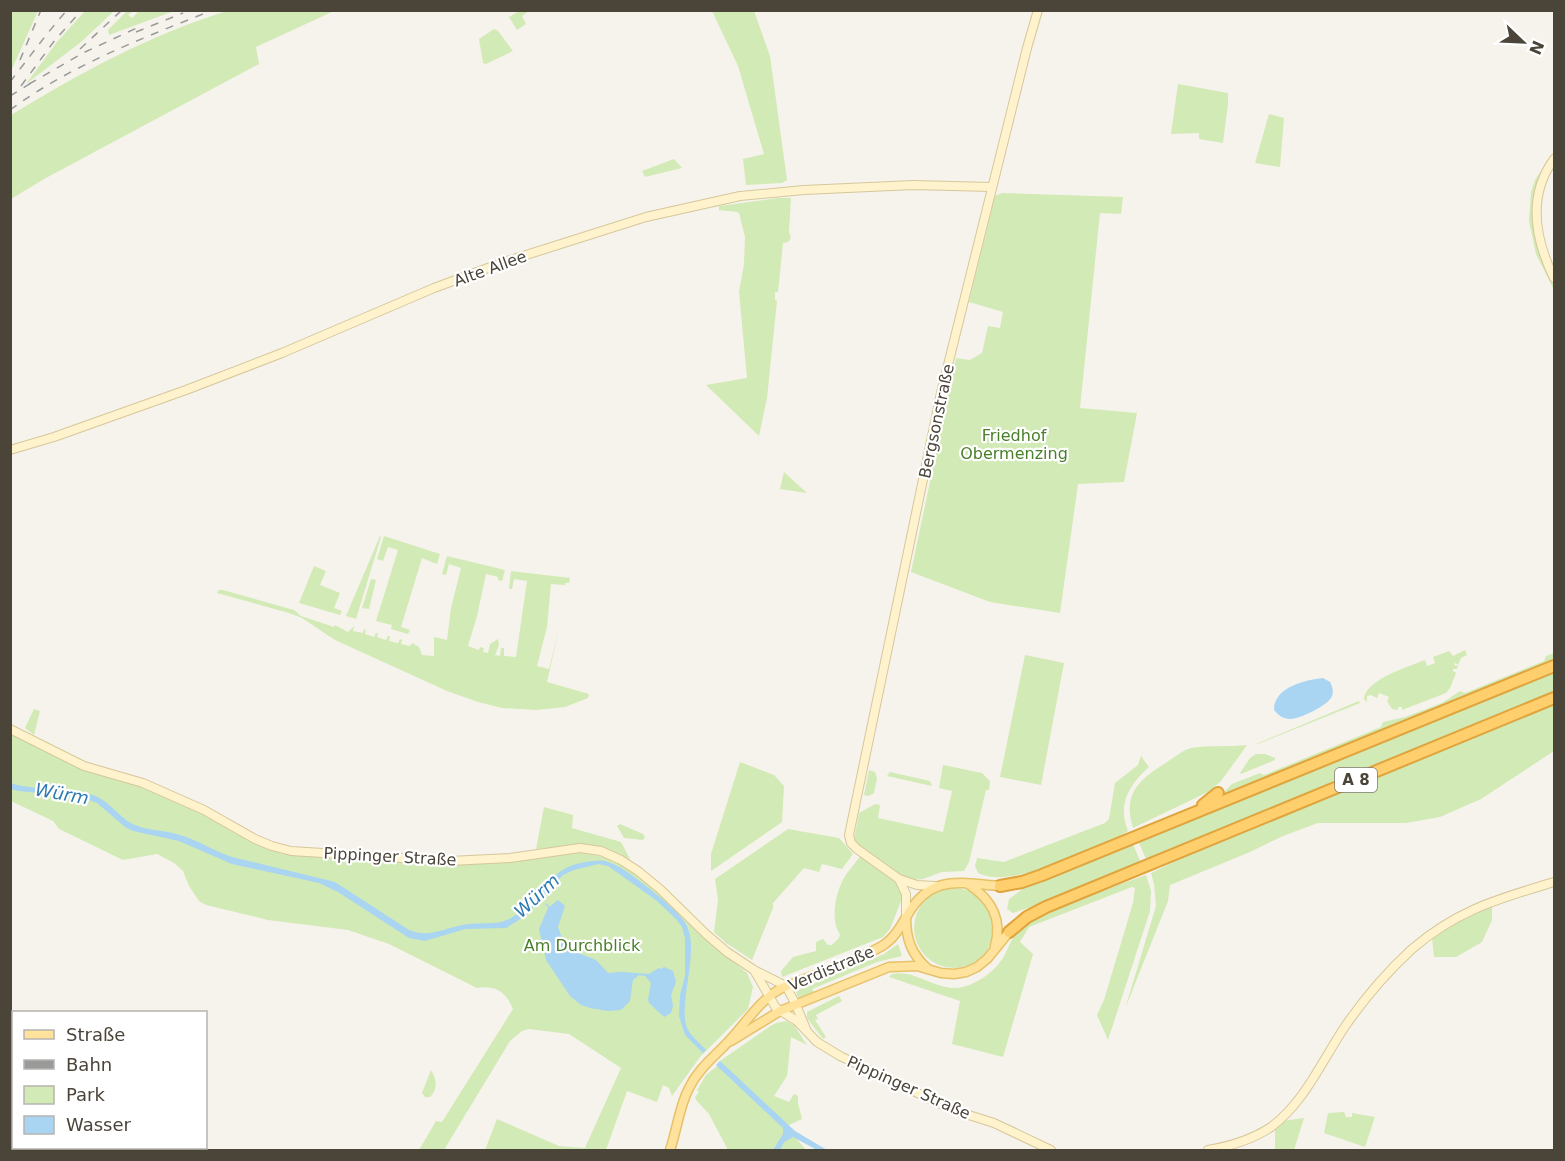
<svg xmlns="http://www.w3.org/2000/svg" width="1565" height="1161" font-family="'DejaVu Sans',sans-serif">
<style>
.green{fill:#d2eab5}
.water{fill:#a9d4f2}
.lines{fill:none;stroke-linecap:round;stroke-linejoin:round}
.stream{stroke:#a9d4f2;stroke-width:1.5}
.secondary-casing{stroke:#d6c79b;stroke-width:10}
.primary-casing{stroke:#e6c16a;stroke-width:11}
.highway-casing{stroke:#e0a43c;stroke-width:14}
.secondary{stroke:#fff3cd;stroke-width:8}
.primary{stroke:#ffe39c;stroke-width:8}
.highway{stroke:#ffcf6e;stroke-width:10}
.rail{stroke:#9a9a9a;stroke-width:1.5;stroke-dasharray:8 8;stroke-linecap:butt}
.labels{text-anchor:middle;stroke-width:4.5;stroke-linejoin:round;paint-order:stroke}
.shield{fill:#fff;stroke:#817c74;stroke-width:1.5}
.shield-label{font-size:15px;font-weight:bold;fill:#4b4439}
.street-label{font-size:16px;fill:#4b4439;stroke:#fff}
.park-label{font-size:16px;fill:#4a7f2a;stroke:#fff}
.water-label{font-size:18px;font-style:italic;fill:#2e7ab2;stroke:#fff}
</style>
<rect width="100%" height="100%" fill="#f6f3ec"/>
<!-- green -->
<g class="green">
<path d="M11,10L38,11L11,71L10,11Z"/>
<path d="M230,10L334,11L256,47L259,64L44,179L11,199V115C80,73 151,34 230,10Z"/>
<path d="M85,11H114L81,42L26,84L57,42Z"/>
<path d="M127,11H133L128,15L132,18L139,11H174L109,35L108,30Z"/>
<path d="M519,11H529L522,16L526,24L517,30L509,17Z"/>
<path d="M712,11H754L770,56L787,180L782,183L746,185L743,159L764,154L738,66Z"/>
<path d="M494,29L498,31L513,51L486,64L483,63L479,39Z"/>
<path d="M1178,84L1228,93V104L1223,143L1199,139V133L1171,134Z"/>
<path d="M1269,114L1284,118L1280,167L1255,163Z"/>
<path d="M1554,151C1554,157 1545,173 1542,181C1526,226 1534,244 1554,285V290L1536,254L1529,221L1531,192L1535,180Z"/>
<path d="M674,159L682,168L645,177L642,171Z"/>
<path d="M1002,193L1123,197L1121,214L1100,213L1080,408L1137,413L1124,482L1078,484L1060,613L990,602L911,572L956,358L970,360L982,353L988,326L1000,328L1003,312L969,302L995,196Z"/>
<path d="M778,198H791L789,232L791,238L788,242L783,243L778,292H775V300L777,301L767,398L759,436L706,385L747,378L739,292L744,264L745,237L739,213C732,210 726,212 719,210V206Z"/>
<path d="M784,472L807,493L780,489Z"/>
<path d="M380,536L381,537L356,619L346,616Z"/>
<path d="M384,536L440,554L437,564L422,558L401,627L410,630L408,634L391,629L392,625L376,621L398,550L388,547L383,561L377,559Z"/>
<path d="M447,556L505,570L502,581L498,580V577L486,574L477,616L468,646L479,650L480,647L484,648L483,652L488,653L490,644L498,639L499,645L495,655L500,656L501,648H504V656L516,657L527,581L514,579L512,589H509L511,571L570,578L569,583H565V585L551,584L547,627L537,666L549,669L559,629L564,592L559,629L547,682L589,694L588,698L565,707L536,710L502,708L478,702L447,691L335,640L302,618L289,613L217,593L219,590H223L294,610L301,616L334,627L335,625L348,632L354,626L353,631L363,633L364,629L366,630L365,634L374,637L376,633H378L377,637L386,640L388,636H390L389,641L398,643L400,639L402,640L401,644L410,646L412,643L419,647L422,655L434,656V637L447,640L451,608L461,568L449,564L446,575L442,574Z"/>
<path d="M314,566L326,571L320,585L340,593L334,608L342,611L340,615L299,603Z"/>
<path d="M371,579L376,580L369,609L362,608Z"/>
<path d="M1465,650L1467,655L1461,658L1458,665L1455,663L1454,665L1458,666L1457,669H1453V671L1456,673L1450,688L1446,693L1402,710V707H1398V710L1392,709L1387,701L1389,697L1379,693L1377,698L1371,695L1367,696V702L1364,699C1366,679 1408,667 1425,660L1427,666L1435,663L1433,657L1449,651L1453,656Z"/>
<path d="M1554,653V661L1223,796L1221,795L1232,784L1260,773L1264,775L1381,727L1383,722L1405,717L1442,703L1460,691L1465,693L1544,661L1546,656Z"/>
<path d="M1025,655L1064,663L1041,785L1000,777Z"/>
<path d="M1554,670V693L1553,694L1147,861L1138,841Z"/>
<path d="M1359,701L1360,703L1255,745L1256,744Z"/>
<path d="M1554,704V751L1481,799L1440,817L1406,823H1318L1283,836L1250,852L1170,885L1168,901L1125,1009L1156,906L1154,884L1151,873L1195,852Z"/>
<path d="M34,709L40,711L34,735L25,728Z"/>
<path d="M11,733L85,770L145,787L196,809L254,842L282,854L419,862L579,852L613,859L632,870L652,886L701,935L747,973L753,987L748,1009L700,1057L672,1096L669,1088L663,1085L657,1102L627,1091L606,1150H485L497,1119L559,1146L585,1148L621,1068L569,1034L529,1029L522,1031L510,1041L444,1150H419L436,1121L442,1122L513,1009C506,992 496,985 477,988L389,944L348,930L268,920L206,905L199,901L189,886L183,871L174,863L157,854L123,860L59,829L53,821L11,801Z"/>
<path d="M1247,745L1221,781L1210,791L1133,828C1122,793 1140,779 1167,762C1175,757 1183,750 1191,748C1209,745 1229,747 1247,745Z"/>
<path d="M1256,754H1265L1275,758V760L1241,774L1240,773L1250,758Z"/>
<path d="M1141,756L1149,767C1129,785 1117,804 1128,831L1120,836C1085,850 1013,890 978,873L975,866L977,858L1004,862L1105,823L1109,819L1115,783L1138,765Z"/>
<path d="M740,762L774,775L784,786L782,822L711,871V854Z"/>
<path d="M943,765L982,773L990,781L989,790H986L969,862L964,871L942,872L923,879L909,880L903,878L855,843L854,839L859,813L875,804L880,805L878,818L943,832L952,791L939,788Z"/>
<path d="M869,770L875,772L877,778L874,793L869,796L864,795Z"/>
<path d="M890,772L930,781L932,786L887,776Z"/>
<path d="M544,807L573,815L572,828L621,842L630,859C591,842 577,845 536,849Z"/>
<path d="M620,824L643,834L645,837L643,840L624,838L617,826Z"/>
<path d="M788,829L839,838L853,854L842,869L822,864L819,872L804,868L773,903V908L752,960L726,943L714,932L718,900L715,879Z"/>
<path d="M1133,844L1141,863L1030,910L1028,908L1013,913L1007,909L1009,899L1024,888Z"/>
<path d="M860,856L897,882L901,892V901L890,929L883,937L782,977L781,971L793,957L816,951V942L823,939L828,945H832L839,938L840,934C831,922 835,897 841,884C845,874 854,865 860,856Z"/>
<path d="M1146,875L1151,891L1150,911L1108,1040L1097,1015L1104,1000L1133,903L1135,888L1132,887L1029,927L1020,942L1033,954L1003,1057L952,1044L960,1001L889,977L892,974C917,969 937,993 963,987C978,983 994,972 1003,958C1009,947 1012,936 1022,927C1029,921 1039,918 1047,914C1079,899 1113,887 1146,875Z"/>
<path d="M1554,878V879L1504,894L1456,915L1390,966C1440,912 1486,897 1554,878Z"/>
<circle cx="954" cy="928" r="40"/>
<path d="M1492,905V920L1482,942L1456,957H1434L1432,938L1443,928Z"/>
<path d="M898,944L902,956L877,962L812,989L814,992L798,998L795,989L796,988L801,989L884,954Z"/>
<path d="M839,996L842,1001L816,1015L818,1019L815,1020L826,1037L823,1039L807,1018V1012Z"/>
<path d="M786,1021L794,1025L807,1045L791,1037L787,1076L774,1096L789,1102L794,1094L798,1096V1103L802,1119L789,1125L777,1116L806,1150H728L709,1114L696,1100L695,1097L699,1092L697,1090L706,1075L721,1063L720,1061L769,1027L776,1023Z"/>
<path d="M431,1070C437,1080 438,1089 430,1097H425L422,1093Z"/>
<path d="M1344,1112L1346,1117H1352V1113L1375,1117L1365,1147L1324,1133L1328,1113Z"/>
<path d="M1304,1118L1294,1150H1275V1128L1283,1121Z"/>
</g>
<!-- water -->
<g class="water">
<path d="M1323,678L1330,682C1332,686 1334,691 1332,696C1329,705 1300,719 1290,719C1283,719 1278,715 1274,710C1274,687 1305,680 1323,678Z"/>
<path d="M11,783C37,792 67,785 93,795C110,801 119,818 135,825C149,831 166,830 180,835C198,840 214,851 232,857L335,882L409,930C428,938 443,929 462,925C478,921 496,927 511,918C542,900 547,867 586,862C594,861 601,859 608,862C623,867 638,880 650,889C662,899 675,909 684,921C702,946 679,996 686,1025C689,1035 700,1043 706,1050L703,1053L685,1035L679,1016L680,995L685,976V938L682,927L676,919L657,901L608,866L598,864L574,870L563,875L525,916L506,928L465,929L425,941L409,938L338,892L319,883L232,864L179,841L133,831L125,827L97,803L81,797L19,791L11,789Z"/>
<path d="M558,900L565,906L558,927L562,938L576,952L596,960L608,973C613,973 618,971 623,972C632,973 640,973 649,974L659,968L661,969L664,967L673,971L676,982L671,995L673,1006L671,1013L664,1017L649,1003L648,1000L651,983L645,976L639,975L633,980L630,1001L621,1010L608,1011L590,1008L581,1005L570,996L546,960L539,929L548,908Z"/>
<path d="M720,1061L795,1131L827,1150H817L793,1137L784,1142L780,1150H773L783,1134V1128L716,1065Z"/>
</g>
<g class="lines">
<!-- stream -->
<path class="stream" d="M546,904L549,907"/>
<!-- secondary casing -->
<g class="secondary-casing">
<g id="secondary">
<path d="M1554,159C1527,196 1535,239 1554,278"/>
<path d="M10,450L54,437L186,390L282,353L434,288L504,262L646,217L740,196L804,190L913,185L992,187"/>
<path d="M10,729L84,766L143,783L204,810L255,839L272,846L291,851L450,861L510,858L580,848L601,851L621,860L638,871L660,889L706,934L727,952L754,970L786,986L796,1005L806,1029"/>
<path d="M899,879L917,885L935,886"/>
<path d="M906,916V894L899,879L857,849L851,843L849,835L941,393L1027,48L1038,10"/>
<path d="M754,970L776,1008L797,1021L817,1042L840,1056L953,1110L994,1123L1051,1150"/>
<path d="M1208,1150C1231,1146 1252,1140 1271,1127C1304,1103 1322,1061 1344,1028C1363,1000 1387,972 1412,949C1457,910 1498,899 1554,882"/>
</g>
</g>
<!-- primary casing -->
<g class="primary-casing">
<g id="primary">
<path d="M968,884C991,899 1003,918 995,946"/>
<path d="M906,917C906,939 911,954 928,969"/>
<path d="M731,1041L780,1011L889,967L917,966L941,973L954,974L966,972L977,967L987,959L1009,932"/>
<path d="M670,1150C677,1130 679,1107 689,1088C698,1069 714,1057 728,1042C745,1024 759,1001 780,989C814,974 851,964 882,946C894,939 901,926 908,914C931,874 960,883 1000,886"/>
</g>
</g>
<!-- highway casing -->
<g class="highway-casing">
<g id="highway">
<path d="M1203,805L1218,793"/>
<path d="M1000,886L1022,882L1042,875L1554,666"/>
<path d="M1009,932L1027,917L1046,907L1554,698"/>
</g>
</g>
<!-- secondary -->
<use href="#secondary" class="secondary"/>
<!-- primary -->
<use href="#primary" class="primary"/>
<!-- highway -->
<use href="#highway" class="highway"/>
<!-- rail -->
<g class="rail">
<path d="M136,32L183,13"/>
<path d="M80,49L122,10"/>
<path d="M20,60L41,10"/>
<path d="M10,82L47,34L67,10"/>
<path d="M29,84L85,52L141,26"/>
<path d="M21,86L55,40L82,10"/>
<path d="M10,96L36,80"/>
<path d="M10,110C71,65 143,38 213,10"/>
</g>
</g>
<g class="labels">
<!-- shield labels -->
<rect class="shield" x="1335" y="768" width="42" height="24" rx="4.5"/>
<g class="shield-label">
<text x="1356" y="785">A 8</text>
</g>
<!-- street labels -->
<g class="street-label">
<text transform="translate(490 268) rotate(-20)" y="6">Alte Allee</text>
<text transform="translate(936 421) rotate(-78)" y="6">Bergsonstraße</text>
<text transform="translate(390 856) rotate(3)" y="6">Pippinger Straße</text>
<text transform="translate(831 968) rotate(-23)" y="6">Verdistraße</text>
<text transform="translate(909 1087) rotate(24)" y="6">Pippinger Straße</text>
</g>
<!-- park labels -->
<g class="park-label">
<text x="1014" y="441">Friedhof<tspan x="1014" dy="18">Obermenzing</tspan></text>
<text x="582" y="951">Am Durchblick</text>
</g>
<!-- water labels -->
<g class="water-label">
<text transform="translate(62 794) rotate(10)" y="6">Würm</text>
<text transform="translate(537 896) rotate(-43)" y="6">Würm</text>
</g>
</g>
<!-- border -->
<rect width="1565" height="1161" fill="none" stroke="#4b4439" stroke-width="24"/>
<!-- legend -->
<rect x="12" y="1011" width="195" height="138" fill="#ffffff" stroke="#b7b4b0" stroke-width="1.5"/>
<rect x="24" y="1030" width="30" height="9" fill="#ffe39c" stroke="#b7b4b0" stroke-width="1.5"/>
<text x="66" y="1041" font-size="18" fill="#4b4439">Straße</text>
<rect x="24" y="1060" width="30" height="9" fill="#9a9a9a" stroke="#b7b4b0" stroke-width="1.5"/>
<text x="66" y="1071" font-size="18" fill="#4b4439">Bahn</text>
<rect x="24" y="1086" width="30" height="18" fill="#d2eab5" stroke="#b7b4b0" stroke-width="1.5"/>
<text x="66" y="1101" font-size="18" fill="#4b4439">Park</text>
<rect x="24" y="1116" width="30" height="18" fill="#a9d4f2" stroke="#b7b4b0" stroke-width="1.5"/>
<text x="66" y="1131" font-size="18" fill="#4b4439">Wasser</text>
<!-- north arrow -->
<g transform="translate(1523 42) rotate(113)" stroke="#ffffff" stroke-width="4.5" paint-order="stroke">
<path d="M0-4.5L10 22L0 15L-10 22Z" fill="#4b4439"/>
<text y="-9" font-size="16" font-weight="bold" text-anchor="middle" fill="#4b4439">N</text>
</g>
</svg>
